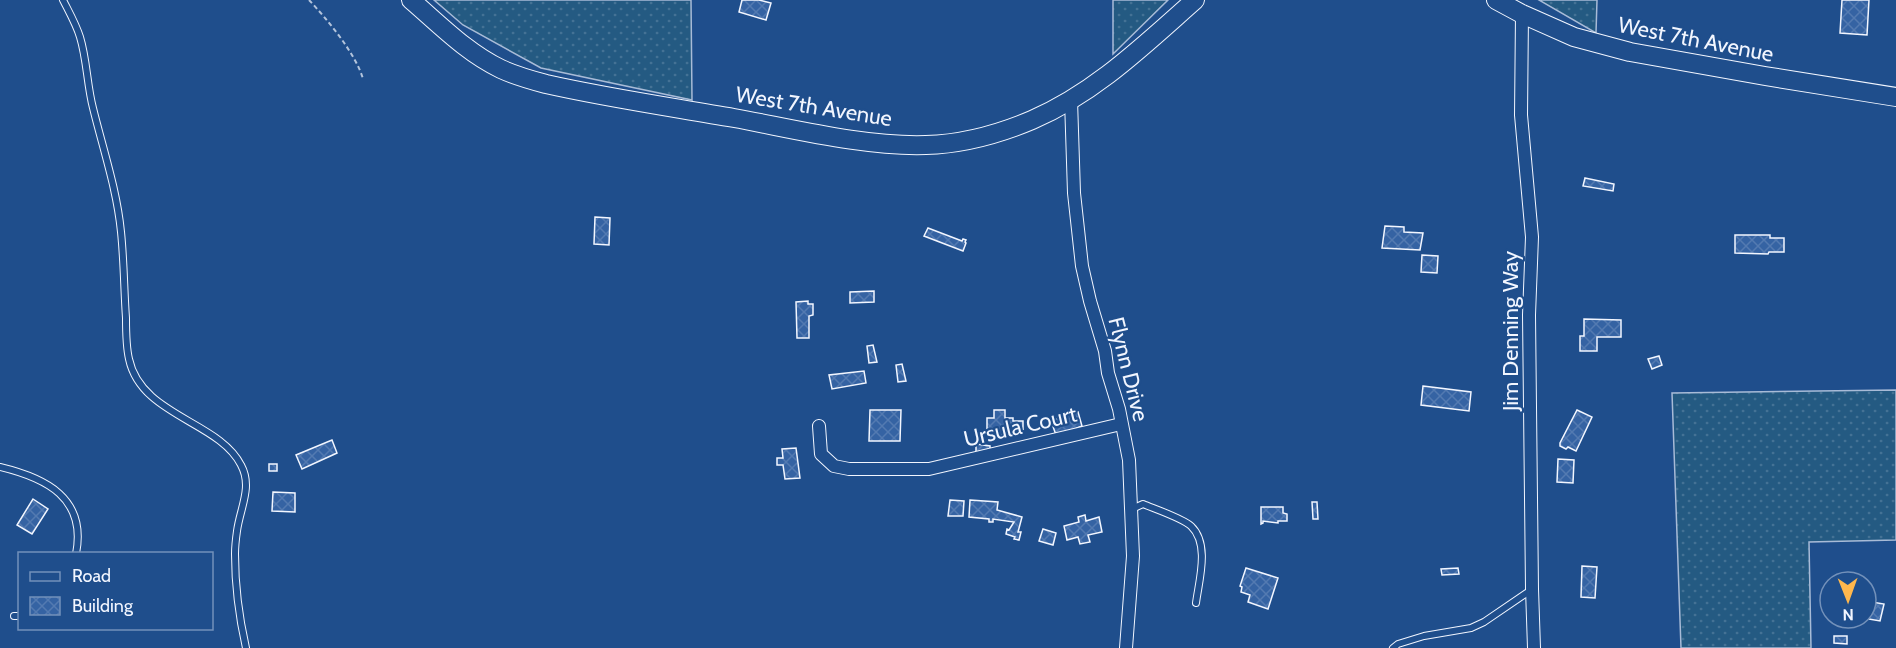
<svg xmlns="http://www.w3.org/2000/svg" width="1896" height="648" font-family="Cabin,sans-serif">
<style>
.grass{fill:url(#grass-dots);stroke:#a8bbd7;stroke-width:1.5}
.building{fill:url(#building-cross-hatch);stroke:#f2f6ff;stroke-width:1.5}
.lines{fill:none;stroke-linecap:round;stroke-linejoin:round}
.lane-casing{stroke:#f2f6ff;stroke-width:8}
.street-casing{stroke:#f2f6ff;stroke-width:14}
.secondary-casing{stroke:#f2f6ff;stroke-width:20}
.path{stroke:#b3c4dc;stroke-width:2;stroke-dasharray:4.5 3;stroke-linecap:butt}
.lane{stroke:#1f4e8c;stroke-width:6}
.street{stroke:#1f4e8c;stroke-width:12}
.secondary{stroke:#1f4e8c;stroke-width:18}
.labels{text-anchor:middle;stroke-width:4.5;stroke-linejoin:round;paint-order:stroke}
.street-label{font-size:22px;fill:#f2f6ff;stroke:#1f4e8c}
</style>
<defs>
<pattern id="grass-dots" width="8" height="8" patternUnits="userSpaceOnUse" patternTransform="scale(1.5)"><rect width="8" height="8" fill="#245a82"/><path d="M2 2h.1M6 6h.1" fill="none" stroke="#447295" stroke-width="1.8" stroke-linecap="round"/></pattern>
<pattern id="building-cross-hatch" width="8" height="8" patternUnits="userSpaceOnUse" patternTransform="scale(1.5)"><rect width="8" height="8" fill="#3563a3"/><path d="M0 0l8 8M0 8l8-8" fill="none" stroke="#537ab1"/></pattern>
</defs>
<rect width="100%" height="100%" fill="#1f4e8c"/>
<!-- grass -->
<g class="grass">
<path d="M434,0H691L692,100L541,68L463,25Z"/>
<path d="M1113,0H1168L1113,54Z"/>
<path d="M1539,0H1597L1596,33Z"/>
<path d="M1896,390V540L1809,542L1811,648H1681L1672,393Z"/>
</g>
<!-- building -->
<g class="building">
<path d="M742,0H759L771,3L766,20L739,12Z"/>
<path d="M1842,0H1869L1867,35L1840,33Z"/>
<path d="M1585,178L1614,184L1613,191L1583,186Z"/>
<path d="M595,217L610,218L609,245L594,244Z"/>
<path d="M1385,226L1404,227V232L1423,233L1420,250L1382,248Z"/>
<path d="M928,228L962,241L963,239L966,240L965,242L966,243L963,251L924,236Z"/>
<path d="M1735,235H1770V238H1784V252H1769L1768,254L1735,253Z"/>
<path d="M1422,255L1438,256L1437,273L1421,272Z"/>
<path d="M874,291V302L850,303V292Z"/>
<path d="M808,301V304H813V315L809,316V338H797L796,302Z"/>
<path d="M1584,319L1621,320V337H1597V351H1580V336H1584Z"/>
<path d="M873,345L877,362L869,363L867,346Z"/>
<path d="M1659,356L1662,365L1652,369L1648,359Z"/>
<path d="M902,364L906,381L898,382L896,365Z"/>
<path d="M864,371L866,383L832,389L829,375Z"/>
<path d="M1423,386L1471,392L1469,411L1421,405Z"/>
<path d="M870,410H901L900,441H869Z"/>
<path d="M994,410H1005V418H1013V421H1023V431H1013L1012,435H987V418H994Z"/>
<path d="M1577,410L1592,417L1576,451L1568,447L1566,449L1560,446V443Z"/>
<path d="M1078,412L1082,426L1077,428L1078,431L1056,435L1051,421Z"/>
<path d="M332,440L337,453L302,469L296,455Z"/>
<path d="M976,444L990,446V457L976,455Z"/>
<path d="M796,448L800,478L785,479L783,465H777V458H783L782,449Z"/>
<path d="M1558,459L1574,460L1573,483L1557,482Z"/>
<rect x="269" y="464" width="8" height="7"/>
<path d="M273,492L295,493V512L272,511Z"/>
<path d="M33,499L48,509L32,534L17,525Z"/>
<path d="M950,500L964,501L963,516H948Z"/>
<path d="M970,500L998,502L997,510L1022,517L1018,532H1021L1019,540L1014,539L1015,537L1006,534L1007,529L1009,530L1014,522L993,519V522H989V519L969,517Z"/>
<path d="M1312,502H1317L1318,519H1313Z"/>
<path d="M1261,507H1283V513L1287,514V521H1278V523L1263,521V523L1261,524Z"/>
<path d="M1085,515L1086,521L1099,517L1102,532L1088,535L1090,542L1080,544L1078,537L1067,540L1064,526L1079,522L1078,517Z"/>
<path d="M1043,529L1056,533L1053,545L1039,541Z"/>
<path d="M1582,566L1597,567L1595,598L1581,597Z"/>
<path d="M1246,568L1278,578L1268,609L1248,602L1250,595L1241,592L1242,587L1240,586Z"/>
<path d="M1458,568L1459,574L1442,575L1441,569Z"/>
<path d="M1866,601L1884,604L1880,621L1863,618H1866Z"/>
<path d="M1834,636H1847V644L1834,643Z"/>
</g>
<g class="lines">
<!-- lane casing -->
<g class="lane-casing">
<g id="lane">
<path d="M63,0C69,12 76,24 80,37C87,60 87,85 93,108C103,149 117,190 121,232C124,261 124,290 126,318C126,332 126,346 129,359C141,416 219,421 241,465C253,487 240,508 237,531C236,538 235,546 235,554C235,586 239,617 246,648"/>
<path d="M0,467C46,478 87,498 76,554"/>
<path d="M1132,509L1143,504C1155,509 1182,518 1191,526C1210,544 1199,580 1196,603"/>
<path d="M14,616H20"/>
<path d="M1393,648L1398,644L1424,636L1471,628L1484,622L1531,590"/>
</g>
</g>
<!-- street casing -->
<g class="street-casing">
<g id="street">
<path d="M1522,14L1521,115L1532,237L1529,315L1532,589L1534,648"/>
<path d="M1071,100L1074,193L1082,266L1090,301L1105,351L1108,373L1119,409L1129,460L1133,556L1126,648"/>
<path d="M819,426L821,454L834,466L849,469H929L1121,424"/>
</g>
</g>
<!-- secondary casing -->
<g class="secondary-casing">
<g id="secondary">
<path d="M411,0C439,24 467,53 501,69C516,76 531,80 546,84C608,98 671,107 734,118C794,129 865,147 926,145C962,144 999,134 1032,120C1095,93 1144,45 1195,0"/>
<path d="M1496,0L1522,14L1574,37L1630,52L1765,76L1896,97"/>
</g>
</g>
<!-- path -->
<path class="path" d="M309,0C327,19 356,54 363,79"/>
<!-- lane -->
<use href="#lane" class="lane"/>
<!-- street -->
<use href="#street" class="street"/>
<!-- secondary -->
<use href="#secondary" class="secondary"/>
</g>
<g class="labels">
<!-- street labels -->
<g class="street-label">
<text transform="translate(1696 39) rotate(11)" y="8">West 7th Avenue</text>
<text transform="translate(814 106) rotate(9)" y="8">West 7th Avenue</text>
<text transform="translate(1510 331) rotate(-90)" y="8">Jim Denning Way</text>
<text transform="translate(1129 369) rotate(76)" y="8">Flynn Drive</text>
<text transform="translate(1020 426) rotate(-13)" y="8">Ursula Court</text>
</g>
</g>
<!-- legend -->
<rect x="18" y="552" width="195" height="78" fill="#1f4e8c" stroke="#7391ba" stroke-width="1.5"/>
<rect x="30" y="572" width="30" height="9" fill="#1f4e8c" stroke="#7391ba" stroke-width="1.5"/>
<text x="72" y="582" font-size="18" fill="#f2f6ff">Road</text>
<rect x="30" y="597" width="30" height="18" fill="url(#building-cross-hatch)" stroke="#7391ba" stroke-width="1.5"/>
<text x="72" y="612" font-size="18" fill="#f2f6ff">Building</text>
<!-- north arrow -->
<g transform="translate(1848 600) rotate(179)"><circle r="28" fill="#1f4e8c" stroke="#7391ba" stroke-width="1.5"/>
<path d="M0-4.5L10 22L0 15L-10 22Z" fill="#ffb74d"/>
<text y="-9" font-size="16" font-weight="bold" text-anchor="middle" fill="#f2f6ff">N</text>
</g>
</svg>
